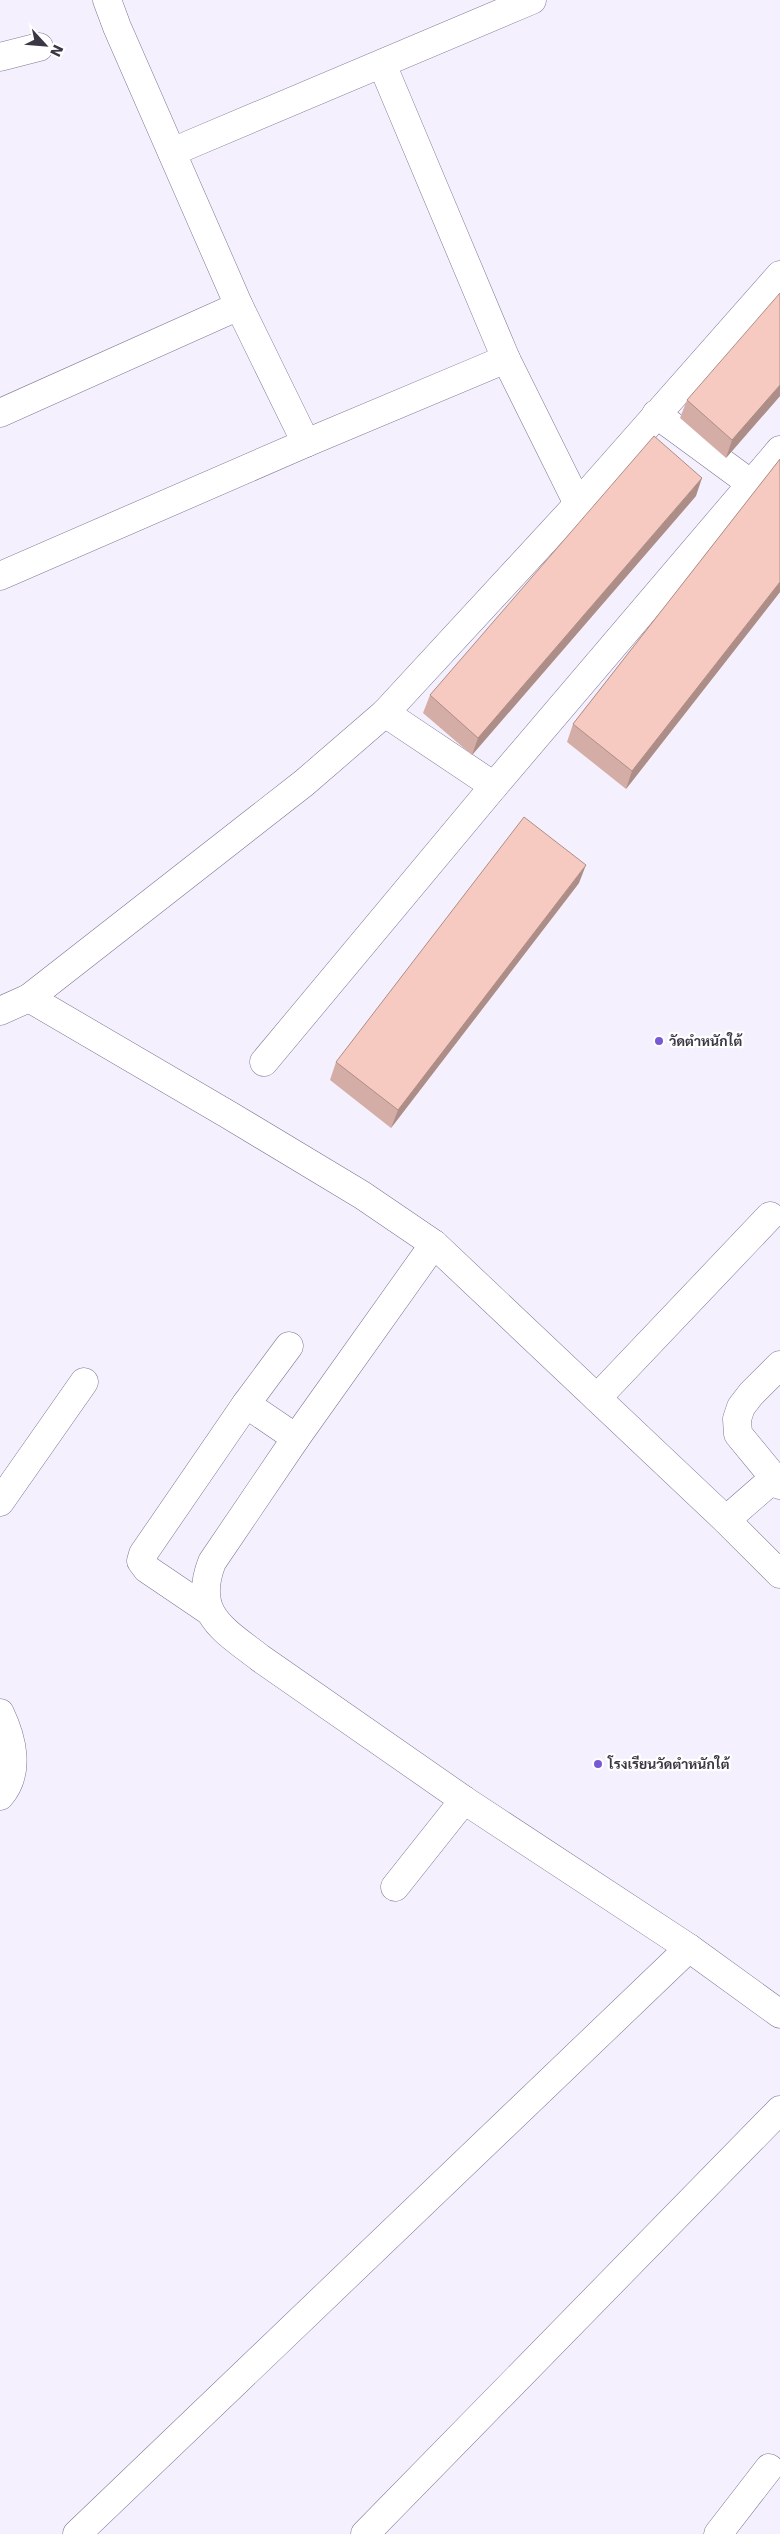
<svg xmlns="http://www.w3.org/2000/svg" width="780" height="2534" font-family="'DejaVu Sans',Sarabun,sans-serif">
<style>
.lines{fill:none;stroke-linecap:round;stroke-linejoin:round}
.minor-casing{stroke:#827695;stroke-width:29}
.minor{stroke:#fff;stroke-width:28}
.wall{fill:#d4aea6}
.shaded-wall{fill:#ad8d87}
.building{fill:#f7cac1;stroke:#ad8d87}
.poi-dot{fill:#7759d3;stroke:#fff;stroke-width:2}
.labels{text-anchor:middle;stroke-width:4.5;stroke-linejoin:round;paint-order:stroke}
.poi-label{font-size:14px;font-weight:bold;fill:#3b3744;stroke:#fff;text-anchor:start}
</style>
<rect width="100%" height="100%" fill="#f4f0fd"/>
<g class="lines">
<!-- minor casing -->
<g class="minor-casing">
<g id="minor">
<path d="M107,0L117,27L239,306L306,443"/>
<path d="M0,57L39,47"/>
<path d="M382,64L506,359L578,504"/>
<path d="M172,152L532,0"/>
<path d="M0,413L239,306"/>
<path d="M656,414L750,483"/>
<path d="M0,576L306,443L506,359"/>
<path d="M385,713L494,786"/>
<path d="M29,998L229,1115L362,1195L434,1244L726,1520L780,1574"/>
<path d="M0,1011L29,998L304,783L385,713L578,504L780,275"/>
<path d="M264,1062L494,786L780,450"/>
<path d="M434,1244L296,1438L212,1562C192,1614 223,1629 260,1658L464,1800L689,1948L780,2014"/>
<path d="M780,1365L751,1394L741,1407L737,1419L738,1434L780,1485"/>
<path d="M597,1398L770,1216"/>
<path d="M246,1404L289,1346"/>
<path d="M0,1502L84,1382"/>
<path d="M726,1520L773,1479"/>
<path d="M209,1611L147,1569L141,1561L143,1554L246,1404L296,1438"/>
<path d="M0,1713C12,1738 21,1772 0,1796"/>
<path d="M395,1887L464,1800"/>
<path d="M77,2534L689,1948"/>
<path d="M365,2534L780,2110"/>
<path d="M718,2534L769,2468"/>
</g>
</g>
<!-- minor -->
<use href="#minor" class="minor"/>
</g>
<!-- wall -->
<g class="wall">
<path d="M780,396L726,458L680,418L687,400Z"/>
<path d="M780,459V592L626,789L567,742L573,724Z"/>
<path d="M696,496L472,755L423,713L430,695Z"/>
<path d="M579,883L391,1128L330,1080L336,1062Z"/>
</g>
<!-- shaded-wall -->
<g class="shaded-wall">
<path d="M780,385V396L726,458L732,440Z"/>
<path d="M702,478L696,496L472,755L478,738Z"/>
<path d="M780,582V592L626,789L632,771Z"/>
<path d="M586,865L579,883L391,1128L398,1110Z"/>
</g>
<!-- building -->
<g class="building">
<path d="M780,293V385L732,440L687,400Z"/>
<path d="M654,436L702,478L478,738L430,695Z"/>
<path d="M780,459V582L632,771L573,724Z"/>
<path d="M524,817L586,865L398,1110L336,1062Z"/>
</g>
<!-- markers -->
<g class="poi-dot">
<circle cx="659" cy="1041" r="5"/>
<circle cx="598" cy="1764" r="5"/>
</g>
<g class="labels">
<!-- poi labels -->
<g class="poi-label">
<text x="669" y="1046">วัดตำหนักใต้</text>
<text x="608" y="1769">โรงเรียนวัดตำหนักใต้</text>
</g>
</g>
<!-- north arrow -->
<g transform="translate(45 45) rotate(116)" stroke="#ffffff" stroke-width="4" paint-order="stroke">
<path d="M0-4L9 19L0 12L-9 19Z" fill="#3b3744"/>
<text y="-8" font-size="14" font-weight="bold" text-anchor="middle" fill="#3b3744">N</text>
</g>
</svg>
